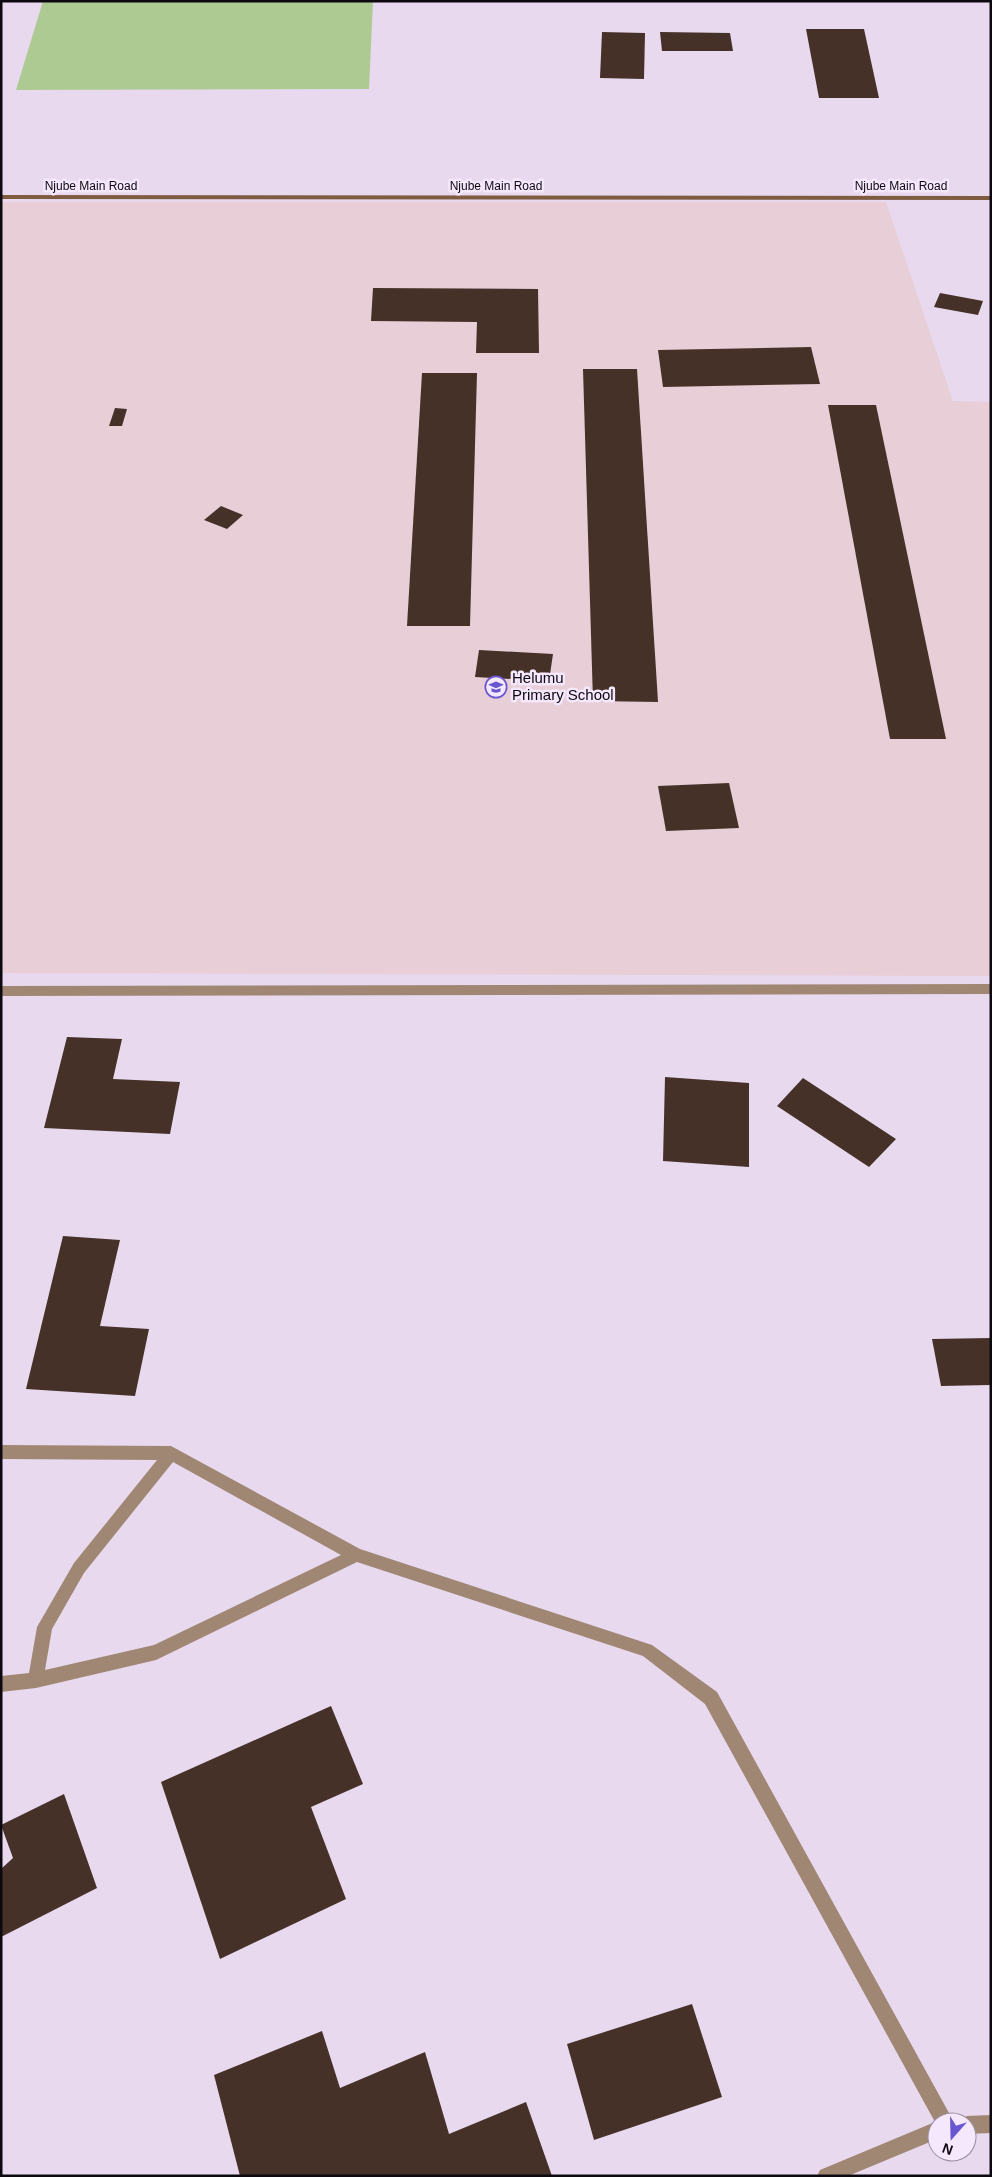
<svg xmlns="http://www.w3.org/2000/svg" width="992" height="2177" font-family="Arial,sans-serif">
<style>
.education{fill:#e7ced7}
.green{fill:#adca93}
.building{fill:#453128}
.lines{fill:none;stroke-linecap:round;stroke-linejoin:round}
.street{fill:#a08774;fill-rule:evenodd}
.secondary{fill:#7f5c41;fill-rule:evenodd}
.labels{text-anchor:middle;stroke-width:5;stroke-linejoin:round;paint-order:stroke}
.far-street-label{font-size:12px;fill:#0e0910;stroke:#f5e7fc}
.poi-label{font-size:15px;fill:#0e0910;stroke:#f5e7fc;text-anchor:start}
</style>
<rect width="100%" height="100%" fill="#e8d9ef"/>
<!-- education -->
<path class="education" d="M1,202H886L953,401L991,402V976L1,973Z"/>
<!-- green -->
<path class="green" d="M43,1H373L369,89L16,90Z"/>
<!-- building -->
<g class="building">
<path d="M806,29H864L879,98H819Z"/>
<path d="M602,32L645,33L644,79L600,78Z"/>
<path d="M660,32L730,33L733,51H662Z"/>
<path d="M373,288L538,289L539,353H476L477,322L371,321Z"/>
<path d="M940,293L983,301L978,315L934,307Z"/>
<path d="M811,347L820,384L663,387L658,350Z"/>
<path d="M583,369H637L658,702L593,701Z"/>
<path d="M422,373H477L470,626H407Z"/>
<path d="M828,405H876L946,739H890Z"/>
<path d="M115,408L127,409L122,426H109Z"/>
<path d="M221,506L243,515L227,529L204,520Z"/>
<path d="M479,650L553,654L549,681L475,677Z"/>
<path d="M729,783L739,828L666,831L658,786Z"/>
<path d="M67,1037L122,1039L113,1079L180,1082L170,1134L44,1128Z"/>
<path d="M665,1077L749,1083V1167L663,1161Z"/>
<path d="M803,1078L896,1139L869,1167L777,1106Z"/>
<path d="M63,1236L120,1240L100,1326L149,1329L135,1396L26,1389Z"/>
<path d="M991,1338V1385L941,1386L932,1339Z"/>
<path d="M331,1706L363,1784L311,1807L346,1899L220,1959L161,1782Z"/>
<path d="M64,1794L97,1888L1,1937V1869L13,1858L1,1825Z"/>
<path d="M692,2004L722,2097L594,2140L567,2044Z"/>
<path d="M322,2031L340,2088L425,2052L449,2134L526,2102L552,2176H240L214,2075Z"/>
</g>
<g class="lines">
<!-- street -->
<g class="street">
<path d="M991,984V994L1,996V986Z"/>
<path d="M1,1445L171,1446L360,1549L652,1645L717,1692L954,2122H937V2139L848,2176H817L820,2170L935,2122L705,1704L643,1656L357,1562L156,1660L36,1688L1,1692V1676L29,1673L37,1627L74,1563L157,1460L1,1459ZM173,1462L341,1555L154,1645L45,1670L52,1629L84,1573Z"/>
<path d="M991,2115V2133L967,2134V2122H959L961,2119L967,2116Z"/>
</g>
<!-- secondary -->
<path class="secondary" d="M1,195L991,196V200L1,199Z"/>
</g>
<!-- icons -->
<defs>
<g id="school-ring" transform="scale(1.125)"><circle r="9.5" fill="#f5e7fc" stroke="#6857d1" stroke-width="1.5"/><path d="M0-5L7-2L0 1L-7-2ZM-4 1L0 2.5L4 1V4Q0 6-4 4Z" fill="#6857d1"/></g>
</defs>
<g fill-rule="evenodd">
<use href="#school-ring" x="496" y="687"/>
</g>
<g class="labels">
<!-- far-street labels -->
<g class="far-street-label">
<text x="91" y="190">Njube Main Road</text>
<text x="496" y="190">Njube Main Road</text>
<text x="901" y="190">Njube Main Road</text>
</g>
<!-- poi labels -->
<g class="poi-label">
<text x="512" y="683">Helumu<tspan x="512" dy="17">Primary School</tspan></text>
</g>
</g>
<!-- border -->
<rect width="992" height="2177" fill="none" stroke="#0e0910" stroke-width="5"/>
<!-- north arrow -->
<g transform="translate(952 2137) rotate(200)"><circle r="24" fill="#f5e7fc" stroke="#998e9e"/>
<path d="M0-4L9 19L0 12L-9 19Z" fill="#6857d1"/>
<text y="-8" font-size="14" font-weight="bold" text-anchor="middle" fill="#0e0910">N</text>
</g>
</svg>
